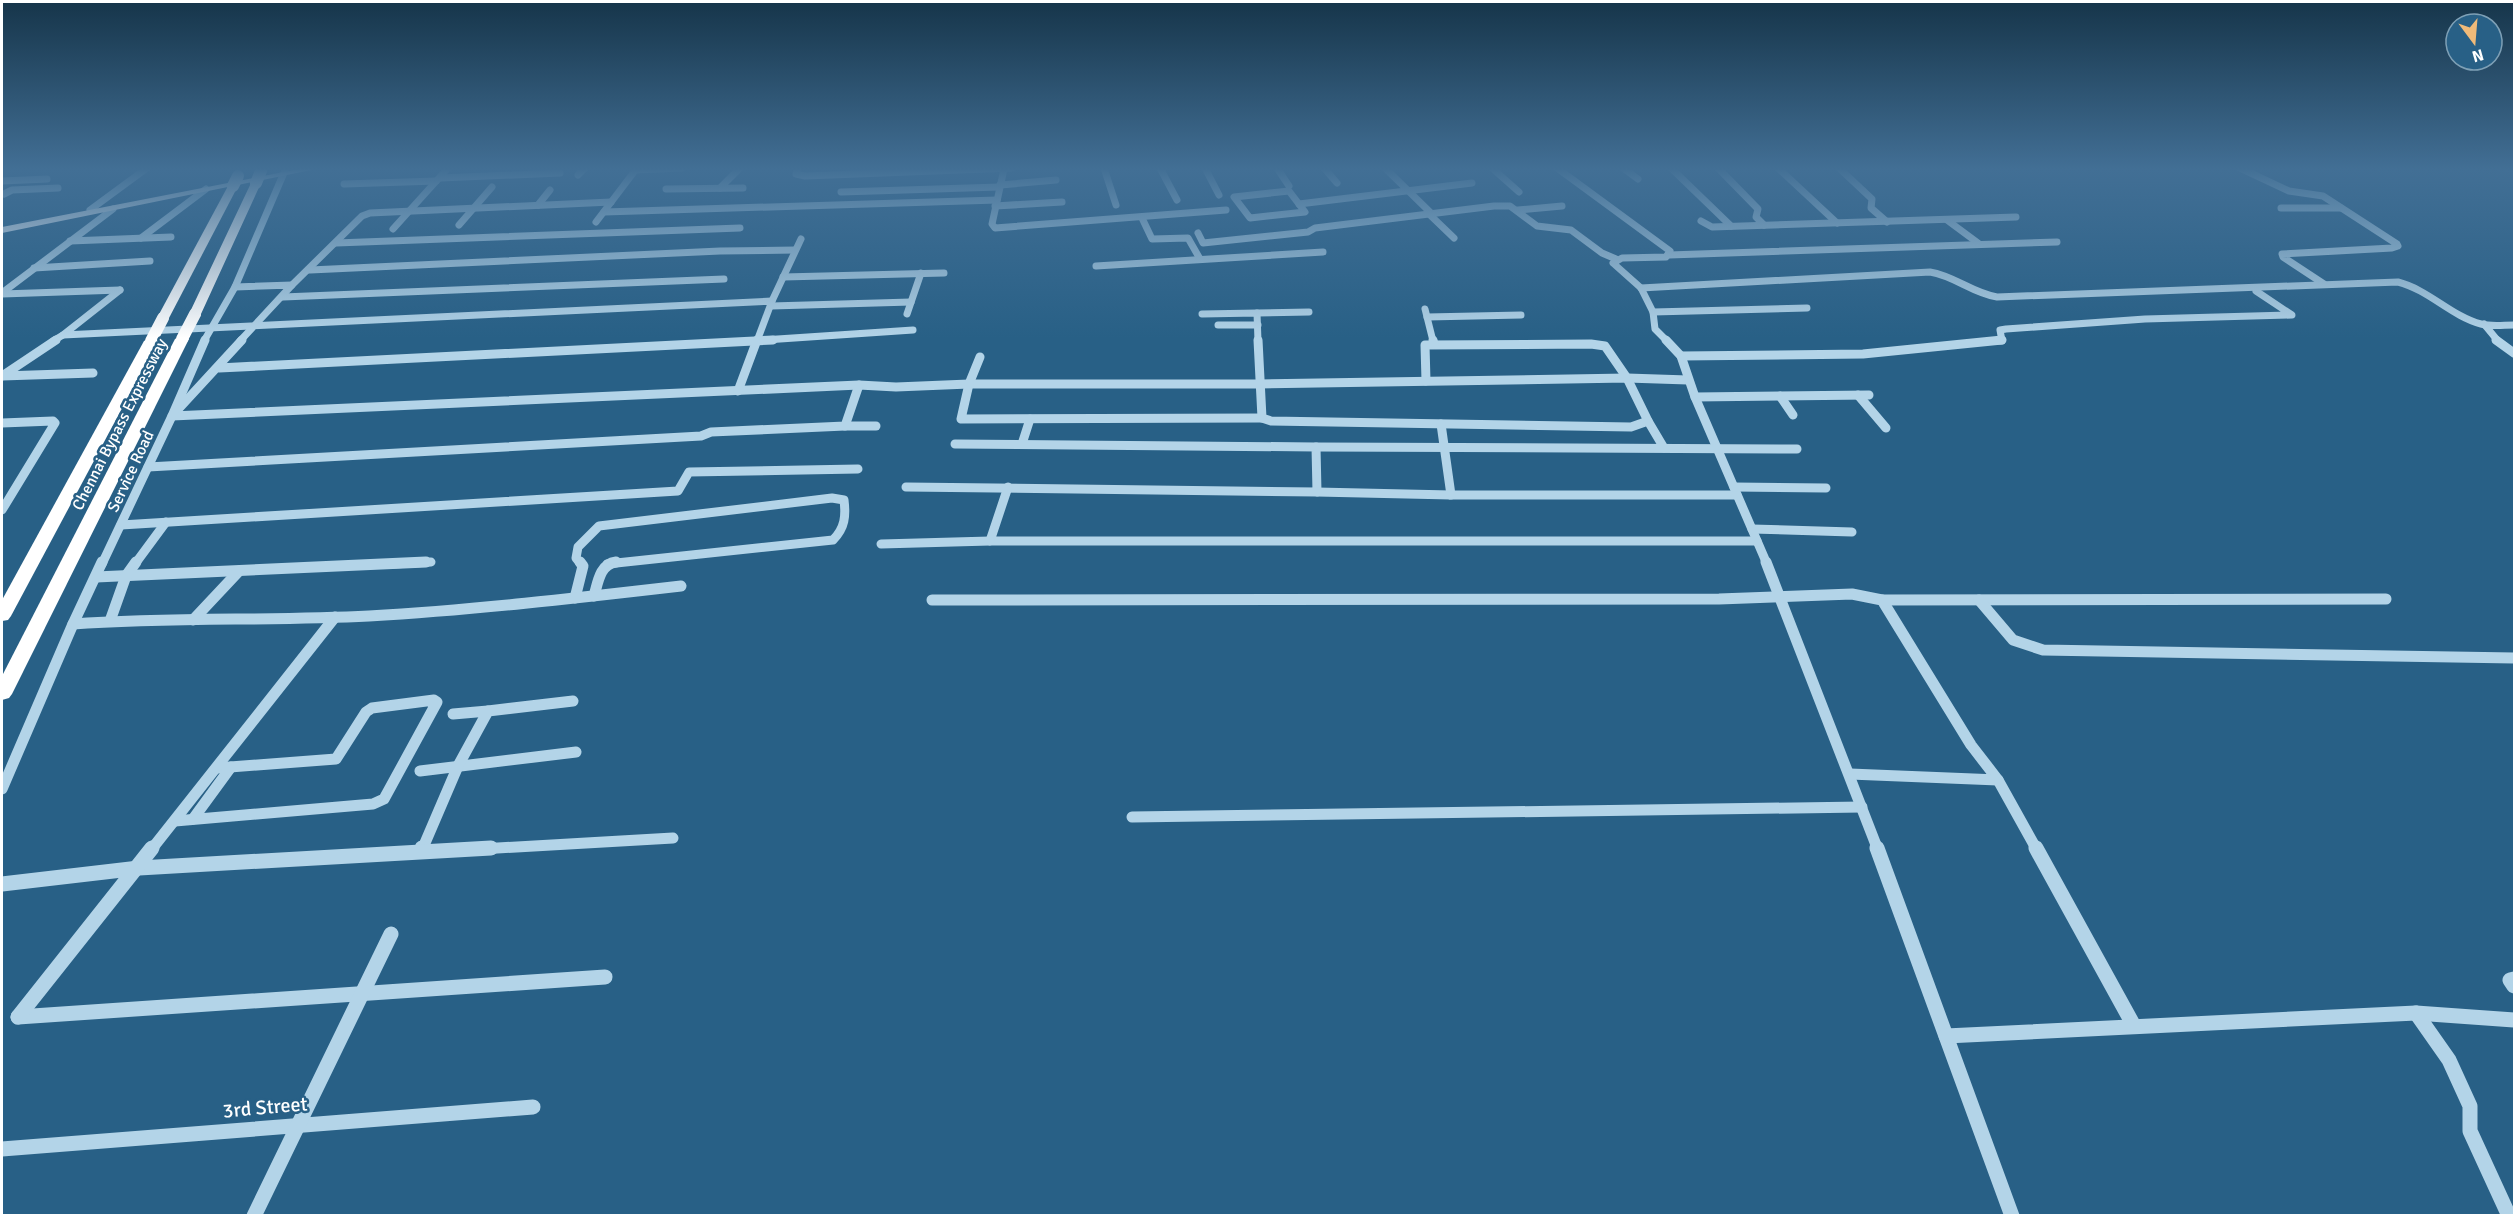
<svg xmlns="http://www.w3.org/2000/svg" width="2516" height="1217" font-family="Signika,sans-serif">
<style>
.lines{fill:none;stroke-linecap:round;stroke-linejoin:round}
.minor-far3{stroke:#b3d4e8;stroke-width:7}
.minor-far2{stroke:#b3d4e8;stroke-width:9}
.minor-far1{stroke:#b3d4e8;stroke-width:11}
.minor{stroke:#b3d4e8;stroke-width:15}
.major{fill:#f5fafe;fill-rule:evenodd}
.highway{fill:#fff;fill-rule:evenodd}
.highway-bridge{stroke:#fff;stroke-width:12}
.labels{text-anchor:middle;stroke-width:5;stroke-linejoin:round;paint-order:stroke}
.street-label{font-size:16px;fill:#fff;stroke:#286086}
.near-street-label{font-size:20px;fill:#fff;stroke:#286086}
</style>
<rect width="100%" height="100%" fill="#286086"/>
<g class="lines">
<!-- minor-far3 -->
<g class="minor-far3">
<path d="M798,168L796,174L805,176L1012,168"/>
<path d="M1104,168L1116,205"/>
<path d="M1160,168L1177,200"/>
<path d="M1205,168L1219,195"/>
<path d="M1277,168L1289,186"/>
<path d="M1324,168L1337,183"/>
<path d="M1385,168L1432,214"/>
<path d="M1492,168L1519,192"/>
<path d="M1557,168L1670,251L1666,257L1622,258L1613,263L1641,288L1653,312L1655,329L1667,341"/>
<path d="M1623,168L1638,179"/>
<path d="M1671,168L1731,226"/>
<path d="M1718,168L1758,209L1756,217L1764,225"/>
<path d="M1778,168L1837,223"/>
<path d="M1839,168L1872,199L1871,208L1887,222"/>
<path d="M2240,168L2289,191L2323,196L2397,244L2398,246L2392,248L2282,254L2283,257L2324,284"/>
<path d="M1004,169L992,224L995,228L1226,210"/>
<path d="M635,170L682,168"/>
<path d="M578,175L585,168"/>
<path d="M440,178L560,173"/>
<path d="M2,181L47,179"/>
<path d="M344,184L436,181"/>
<path d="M1000,185L1056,180"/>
<path d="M720,188L740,168"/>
<path d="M666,189L743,188"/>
<path d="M1289,191L1305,212L1250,218L1234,197Z"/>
<path d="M841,192L999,187"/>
<path d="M4,194L12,190L58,188"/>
<path d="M1299,204L1472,183"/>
<path d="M538,205L550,190"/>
<path d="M995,206L1062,202"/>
<path d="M2281,208H2341"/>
<path d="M90,210L147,168"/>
<path d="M1518,210L1562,206"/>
<path d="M604,212L997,200"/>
<path d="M1429,214L1454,238"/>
<path d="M1142,218L1152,239L1188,238L1200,259"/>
<path d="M1947,220L1978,243"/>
<path d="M1701,221L1712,227L2016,217"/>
<path d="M596,222L637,168"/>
<path d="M459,225L492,187"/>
<path d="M393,229L448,168"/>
<path d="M1198,233L1203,243L1308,232L1315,228L1494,206H1510L1537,226L1571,230L1602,253L1616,259"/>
<path d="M141,238L206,189"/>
<path d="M70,241L171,237"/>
<path d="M336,243L740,228"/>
<path d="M1669,255L2057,242"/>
<path d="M1096,266L1323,252"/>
<path d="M34,268L150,261"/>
<path d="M310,270L720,251L795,250"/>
<path d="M783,277L944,273"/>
<path d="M292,285L362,216L370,213L611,202"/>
<path d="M235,287L292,285L240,341"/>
<path d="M1641,288L1930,272C1955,276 1972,293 1997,297L2398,282C2429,290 2451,316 2481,324C2492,327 2503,325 2514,325"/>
<path d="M2,293L113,209"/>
<path d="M2,294L120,290"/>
<path d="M283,297L724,279"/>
<path d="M772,301L801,239"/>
<path d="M771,306L911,302"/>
<path d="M1425,309L1433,341"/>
<path d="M1653,312L1807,308"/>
<path d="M1257,313L1309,312"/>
<path d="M907,314L921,273"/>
<path d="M1202,314L1257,313L1258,341"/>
<path d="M1427,317L1521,315"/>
<path d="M2484,324L2498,341"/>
<path d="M1218,325H1258"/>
<path d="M63,335L120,290"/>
<path d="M53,341L63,335L772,301L757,341"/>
<path d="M204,341L235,287L286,168"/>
<path d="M749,341L913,330"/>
<path d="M1997,341H2002L2000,330L2006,329L2145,319L2292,315L2256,291"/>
</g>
<!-- minor-far2 -->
<g class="minor-far2">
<path d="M242,340L172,416L859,385L896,387L969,384H1259L1627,378L1688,380"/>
<path d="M1258,340L1262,418L1271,421L1631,427L1648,421L1627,378L1605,346L1591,344L1425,345L1426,381"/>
<path d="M1433,340L1434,344"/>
<path d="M1666,340L1681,356L1695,397L1767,564"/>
<path d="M2496,340L2514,353"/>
<path d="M1681,356L1863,354L2002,340"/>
<path d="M980,357L969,384L961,419L1262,418"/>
<path d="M219,368L773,340"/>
<path d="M2,376L56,340"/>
<path d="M2,376L93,373"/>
<path d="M738,391L757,340"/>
<path d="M1858,395L1886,428"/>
<path d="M1780,396L1793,415"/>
<path d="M1695,397L1869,395"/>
<path d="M1648,421L1664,448"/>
<path d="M2,423L53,421L55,423L2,510"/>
<path d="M1441,424L1451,495H1737"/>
<path d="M845,426H876"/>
<path d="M1022,444L1030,419"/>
<path d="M1316,447L1797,449"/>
<path d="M148,467L701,436L711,432L845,426L859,385"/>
<path d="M906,487L1317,492L1316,447L955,444"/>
<path d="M1008,487L990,541H1757"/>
<path d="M1734,487L1826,488"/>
<path d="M1317,492L1451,495"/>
<path d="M121,525L678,491L689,472L858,469"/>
<path d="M1752,529L1852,532"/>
<path d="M881,544L990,541"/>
<path d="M102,564L172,416L205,340"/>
<path d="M135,564L166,522"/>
<path d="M393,564L431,562"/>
<path d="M581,564L576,558L578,547L599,526L832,498L844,500C846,516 845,528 833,540L607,564"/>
</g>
<!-- minor-far1 -->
<g class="minor-far1">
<path d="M1766,562L1878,850"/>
<path d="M96,577L426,562"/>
<path d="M594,596C598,582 600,564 616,562"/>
<path d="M575,598L583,566L580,562"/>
<path d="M932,600L1719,599L1852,594L1882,600L1971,745L1998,780L2037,850"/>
<path d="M1882,600L2386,599"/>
<path d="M1979,600L2013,640L2043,650L2514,658"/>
<path d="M193,620L239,571"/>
<path d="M110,621L126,576L136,562"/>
<path d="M73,624C171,617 270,621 369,616C473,610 577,598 681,586"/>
<path d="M453,714L488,711"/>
<path d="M420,771L576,752"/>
<path d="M1850,774L1998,780"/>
<path d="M2,789L73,624L102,562"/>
<path d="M1132,817L1862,807"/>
<path d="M193,819L231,767"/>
<path d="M175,821L373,804L384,799L437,702L434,700L372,708L366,712L336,759L217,768"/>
<path d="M151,850L335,617"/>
<path d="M422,850L458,766L488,711L573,701"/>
<path d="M464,850L673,838"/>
</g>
<!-- minor -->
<g class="minor">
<path d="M1877,848L2012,1216"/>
<path d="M2036,848L2134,1026"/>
<path d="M421,851L422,848"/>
<path d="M2,884L139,868L491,848"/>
<path d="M2514,979L2510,980L2514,986"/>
<path d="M2416,1013L2449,1060L2470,1106V1131L2509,1216"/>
<path d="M18,1017L605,977"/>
<path d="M18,1017L152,848"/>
<path d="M1946,1036L2416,1013L2514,1020"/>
<path d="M2,1149L533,1107"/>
<path d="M254,1216L391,934"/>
</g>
<!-- major -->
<path class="major" d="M304,168H321L2,233V227Z"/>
<!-- highway -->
<g class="highway">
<path d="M256,180L261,183L201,314L200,317H190L189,314L251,183Z"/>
<path d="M233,183L238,186L169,318L163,322L158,321L157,318L228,186Z"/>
<path d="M182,335L189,339L12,694L9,698L2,700V676L175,339Z"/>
<path d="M151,337L158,341L11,616L8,620L2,621V600L144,341Z"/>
</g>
<!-- highway-bridge -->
<g class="highway-bridge">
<path d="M256,183L261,171"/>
<path d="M233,186L238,176"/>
<path d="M182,339L195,314"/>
<path d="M151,341L163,318"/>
</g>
</g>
<!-- sky -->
<linearGradient id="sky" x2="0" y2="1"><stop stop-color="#16354a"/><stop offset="0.5" stop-color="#426f95"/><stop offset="1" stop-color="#426f95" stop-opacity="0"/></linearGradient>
<rect width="2516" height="338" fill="url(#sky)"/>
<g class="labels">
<!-- street labels -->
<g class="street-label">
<text transform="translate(119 424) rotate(-63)" y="6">Chennai Bypass Expressway</text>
<text transform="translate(130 471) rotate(-65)" y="6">Service Road</text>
</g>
<!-- near-street labels -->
<g class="near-street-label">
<text transform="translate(265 1107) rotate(-5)" y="7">3rd Street</text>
</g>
</g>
<!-- border -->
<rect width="2516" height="1217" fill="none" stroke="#ffffff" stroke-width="6"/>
<!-- north arrow -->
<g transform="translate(2474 42) rotate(164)"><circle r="28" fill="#286086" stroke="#7ea0b6" stroke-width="1.5"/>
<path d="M0-4.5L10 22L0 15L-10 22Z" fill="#f0ba79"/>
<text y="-9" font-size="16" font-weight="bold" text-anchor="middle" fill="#ffffff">N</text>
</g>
</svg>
